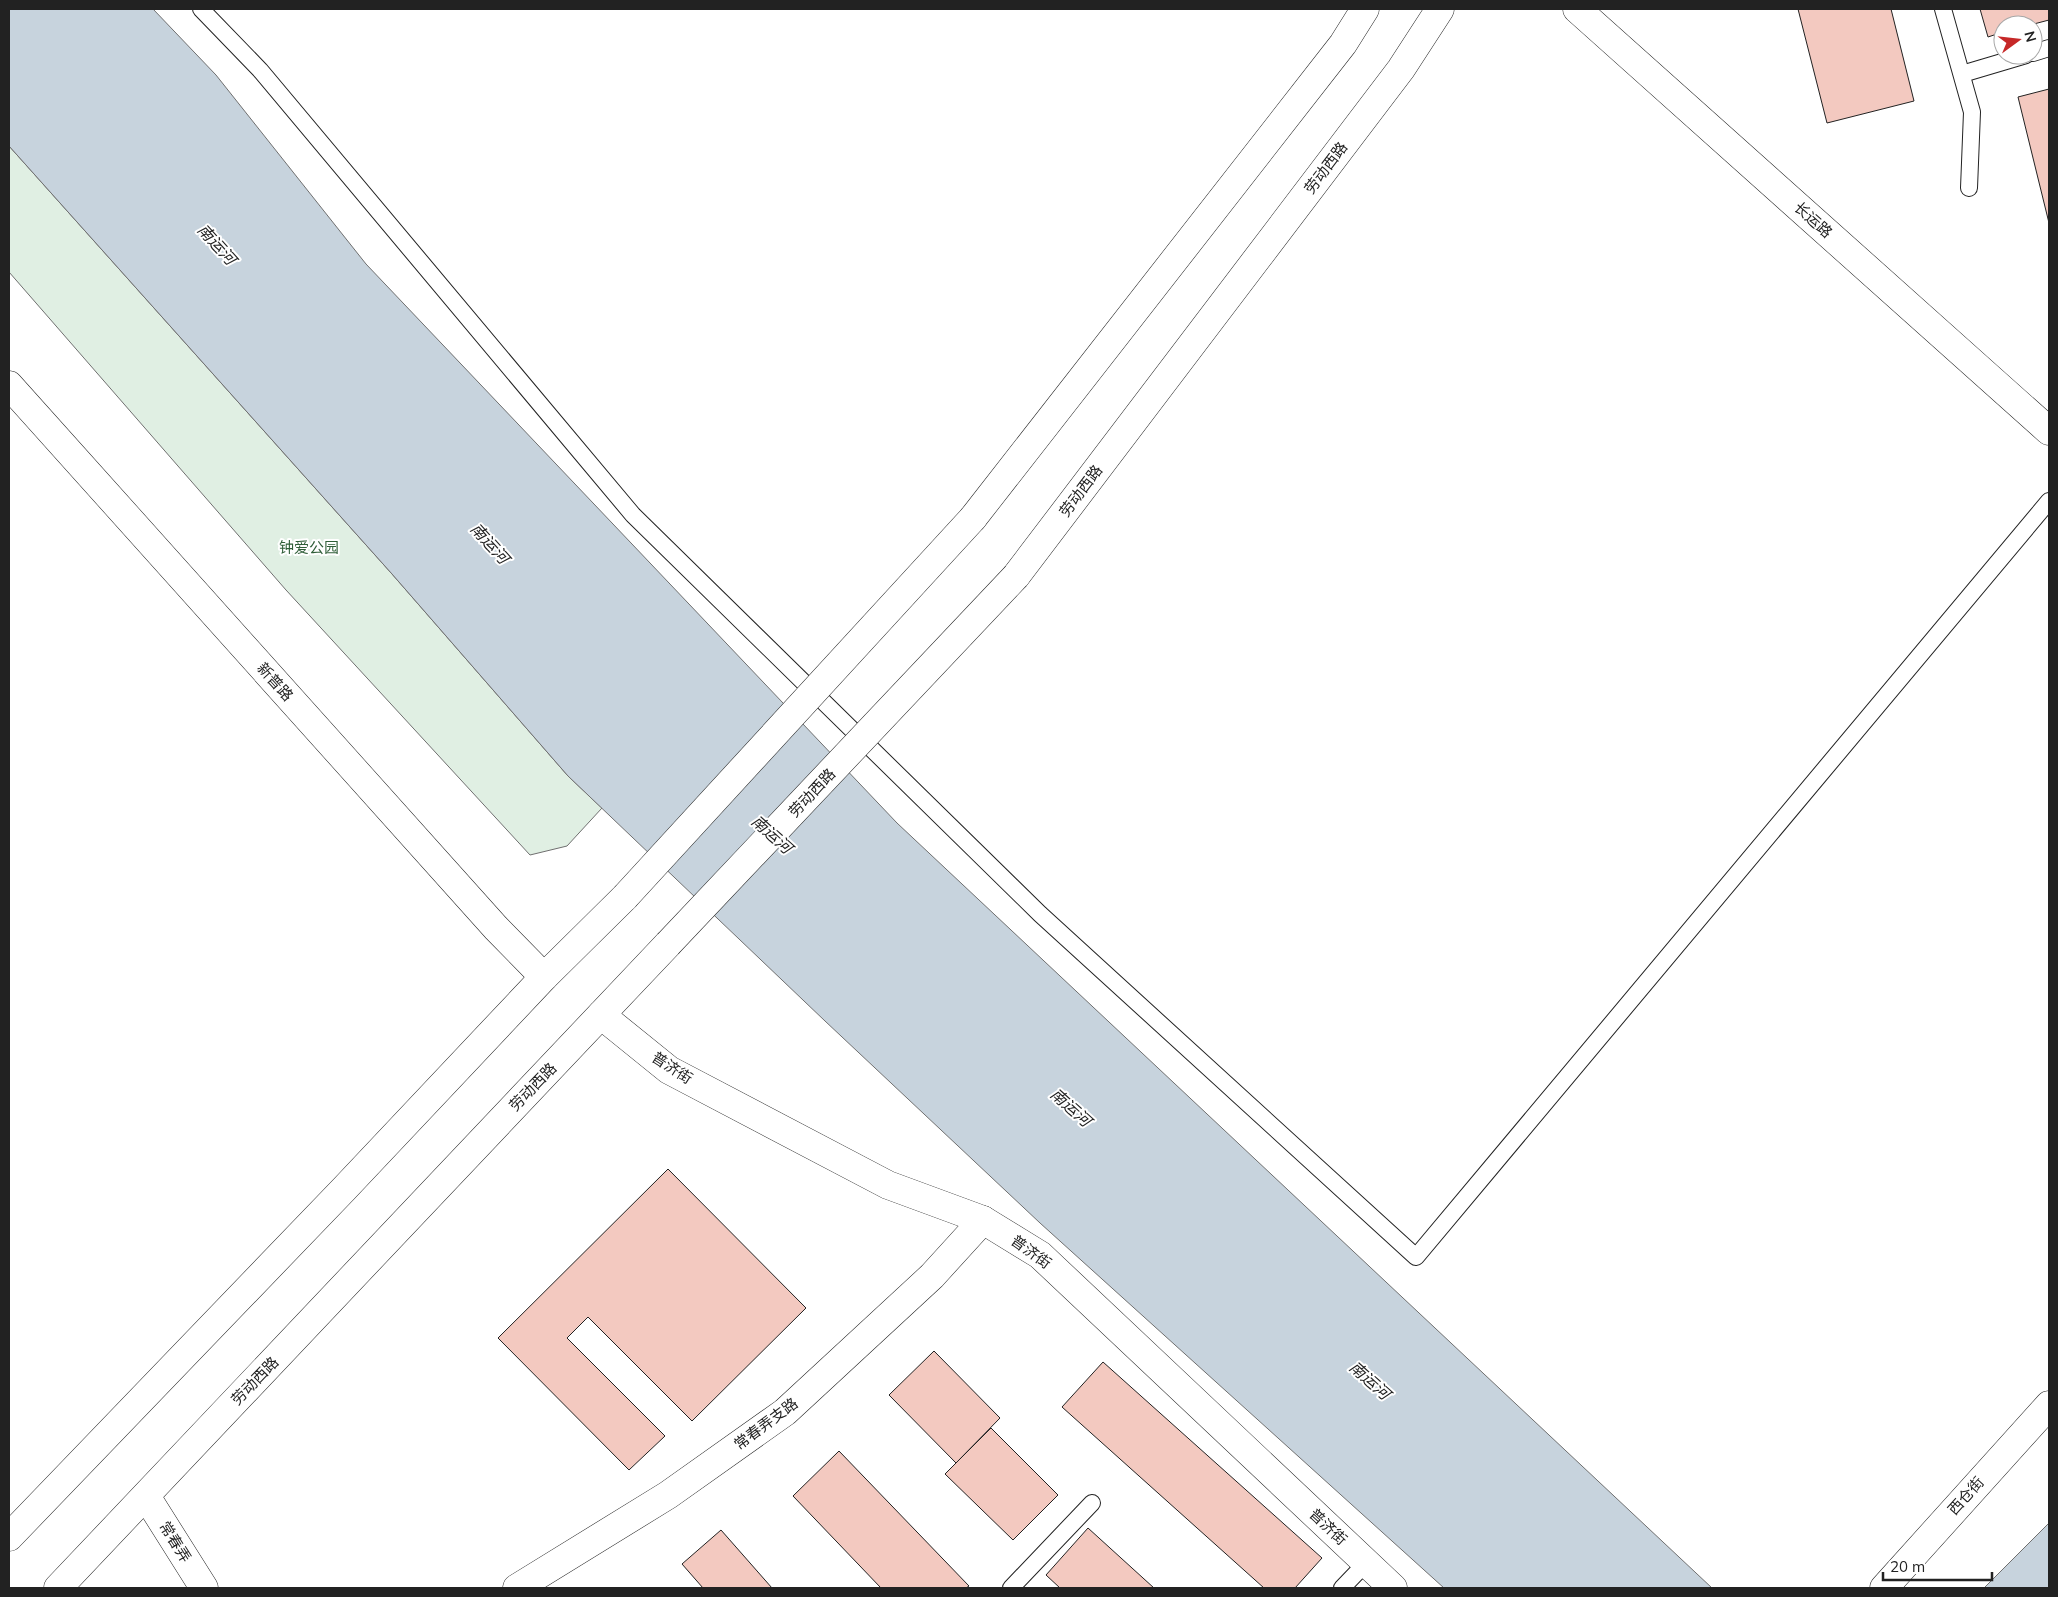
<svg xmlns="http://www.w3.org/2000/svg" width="2058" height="1597" font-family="Mulish,'Noto Sans SC',sans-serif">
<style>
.green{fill:#e0efe3;stroke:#6f6f6f}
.water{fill:#c7d3dd;stroke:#6f6f6f}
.building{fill:#f3c9c0;stroke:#222}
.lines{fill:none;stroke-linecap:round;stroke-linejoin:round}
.service-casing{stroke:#222;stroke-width:18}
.minor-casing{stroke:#222;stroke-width:29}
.primary-casing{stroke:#222;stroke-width:29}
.service{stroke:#fff;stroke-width:16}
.minor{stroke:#fff;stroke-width:28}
.primary{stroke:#fff;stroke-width:28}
.primary-bridge-casing{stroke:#222;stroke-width:29;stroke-linecap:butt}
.primary-bridge{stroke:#fff;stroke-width:28}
.labels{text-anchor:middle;stroke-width:4;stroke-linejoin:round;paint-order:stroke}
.street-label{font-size:15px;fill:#222;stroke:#fff}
.park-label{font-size:15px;fill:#2f5e38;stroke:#fff}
.water-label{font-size:16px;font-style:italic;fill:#222;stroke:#fff}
</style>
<rect width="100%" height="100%" fill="#fff"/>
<!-- green -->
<path class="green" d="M9,146L392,574L568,776L602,808L567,846L530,855L286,590L9,272Z"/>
<!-- water -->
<g class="water">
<path d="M9,9H153L216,75L366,264L897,823L1712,1588H1444L1040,1223L825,1021L568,776L392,574L9,146Z"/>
<path d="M2049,1523V1588H1984Z"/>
</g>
<!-- building -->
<g class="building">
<path d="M1798,9H1891L1914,101L1827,123Z"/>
<path d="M1980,9H2049V20L2030,25H2003V32L1988,37Z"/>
<path d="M2049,89V223L2018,97Z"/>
<path d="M668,1169L806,1308L692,1421L588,1317L567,1338L665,1436L629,1470L498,1338Z"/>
<path d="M934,1351L1000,1418L956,1463L889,1395Z"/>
<path d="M1103,1362L1322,1558L1295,1588H1264L1062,1407Z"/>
<path d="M991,1428L1058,1495L1013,1540L945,1474Z"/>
<path d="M839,1451L969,1586L966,1588H881L793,1496Z"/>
<path d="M1088,1528L1154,1588H1060L1046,1575Z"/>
<path d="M721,1530L772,1588H703L682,1564Z"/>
</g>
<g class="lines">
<!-- service casing -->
<g class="service-casing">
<g id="service">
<path d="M201,9L260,70L633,515L1040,914L1416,1257L2049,501"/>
<path d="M1943,9L1972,112L1969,188"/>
<path d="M2033,53L2049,48"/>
<path d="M1962,74L2026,55"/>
<path d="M1011,1588L1092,1503"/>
<path d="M1342,1588L1366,1563"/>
</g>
</g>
<!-- minor casing -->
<g class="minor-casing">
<g id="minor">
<path d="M1577,9L2049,431"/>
<path d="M9,385L496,928L544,977"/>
<path d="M601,1015L669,1070L888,1185L983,1220L1040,1255L1393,1588"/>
<path d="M146,1496L204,1588"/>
<path d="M517,1588L668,1495L785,1412L932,1276L983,1220"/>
<path d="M1884,1588L2049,1405"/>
</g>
</g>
<!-- primary casing -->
<g class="primary-casing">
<g id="primary">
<path d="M973,518L1343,44L1365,9"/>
<path d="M1016,576L1401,69L1440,9"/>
<path d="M9,1537L344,1189L544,977L625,897"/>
<path d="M58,1588L668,944"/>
</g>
</g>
<!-- service -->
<use href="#service" class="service"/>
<!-- minor -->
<use href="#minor" class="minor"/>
<!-- primary -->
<use href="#primary" class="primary"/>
<!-- primary-bridge casing -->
<g class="primary-bridge-casing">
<g id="primary-bridge">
<path d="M625,897L973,518"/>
<path d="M668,944L1016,576"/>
</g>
</g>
<!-- primary-bridge -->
<use href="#primary-bridge" class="primary-bridge"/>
</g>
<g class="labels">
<!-- street labels -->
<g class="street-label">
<text transform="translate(1326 168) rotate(-53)" y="5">劳动西路</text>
<text transform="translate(1813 220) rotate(42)" y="5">长运路</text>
<text transform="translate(1081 491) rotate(-53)" y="5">劳动西路</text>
<text transform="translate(275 682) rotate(48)" y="5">新普路</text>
<text transform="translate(812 793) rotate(-47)" y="5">劳动西路</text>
<text transform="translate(672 1068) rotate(33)" y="5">普济街</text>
<text transform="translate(533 1087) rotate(-46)" y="5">劳动西路</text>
<text transform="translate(1031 1252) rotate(36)" y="5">普济街</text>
<text transform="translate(255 1381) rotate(-46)" y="5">劳动西路</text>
<text transform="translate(766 1424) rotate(-37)" y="5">常春弄支路</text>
<text transform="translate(1966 1496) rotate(-48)" y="5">西仓街</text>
<text transform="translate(1328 1527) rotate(43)" y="5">普济街</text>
<text transform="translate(175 1542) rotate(58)" y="5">常春弄</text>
</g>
<!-- park labels -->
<g class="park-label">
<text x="309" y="553">钟爱公园</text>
</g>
<!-- water labels -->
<g class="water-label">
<text transform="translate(217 244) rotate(48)" y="6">南运河</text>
<text transform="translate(490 543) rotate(48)" y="6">南运河</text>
<text transform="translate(772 834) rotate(42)" y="6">南运河</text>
<text transform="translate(1071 1107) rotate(42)" y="6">南运河</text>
<text transform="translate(1370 1380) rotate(42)" y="6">南运河</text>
</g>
</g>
<!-- border -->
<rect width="2058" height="1597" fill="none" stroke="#222222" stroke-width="20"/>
<!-- north arrow -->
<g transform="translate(2018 40) rotate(75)"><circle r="24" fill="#ffffff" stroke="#a7a7a7"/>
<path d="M0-4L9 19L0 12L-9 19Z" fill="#c62828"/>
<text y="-8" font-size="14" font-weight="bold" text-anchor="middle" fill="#222222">N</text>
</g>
<!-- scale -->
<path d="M1883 1572v8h109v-8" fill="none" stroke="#222222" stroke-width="2.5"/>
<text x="1890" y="1572" font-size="15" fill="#222222" stroke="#ffffff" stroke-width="4" paint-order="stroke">20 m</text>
</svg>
